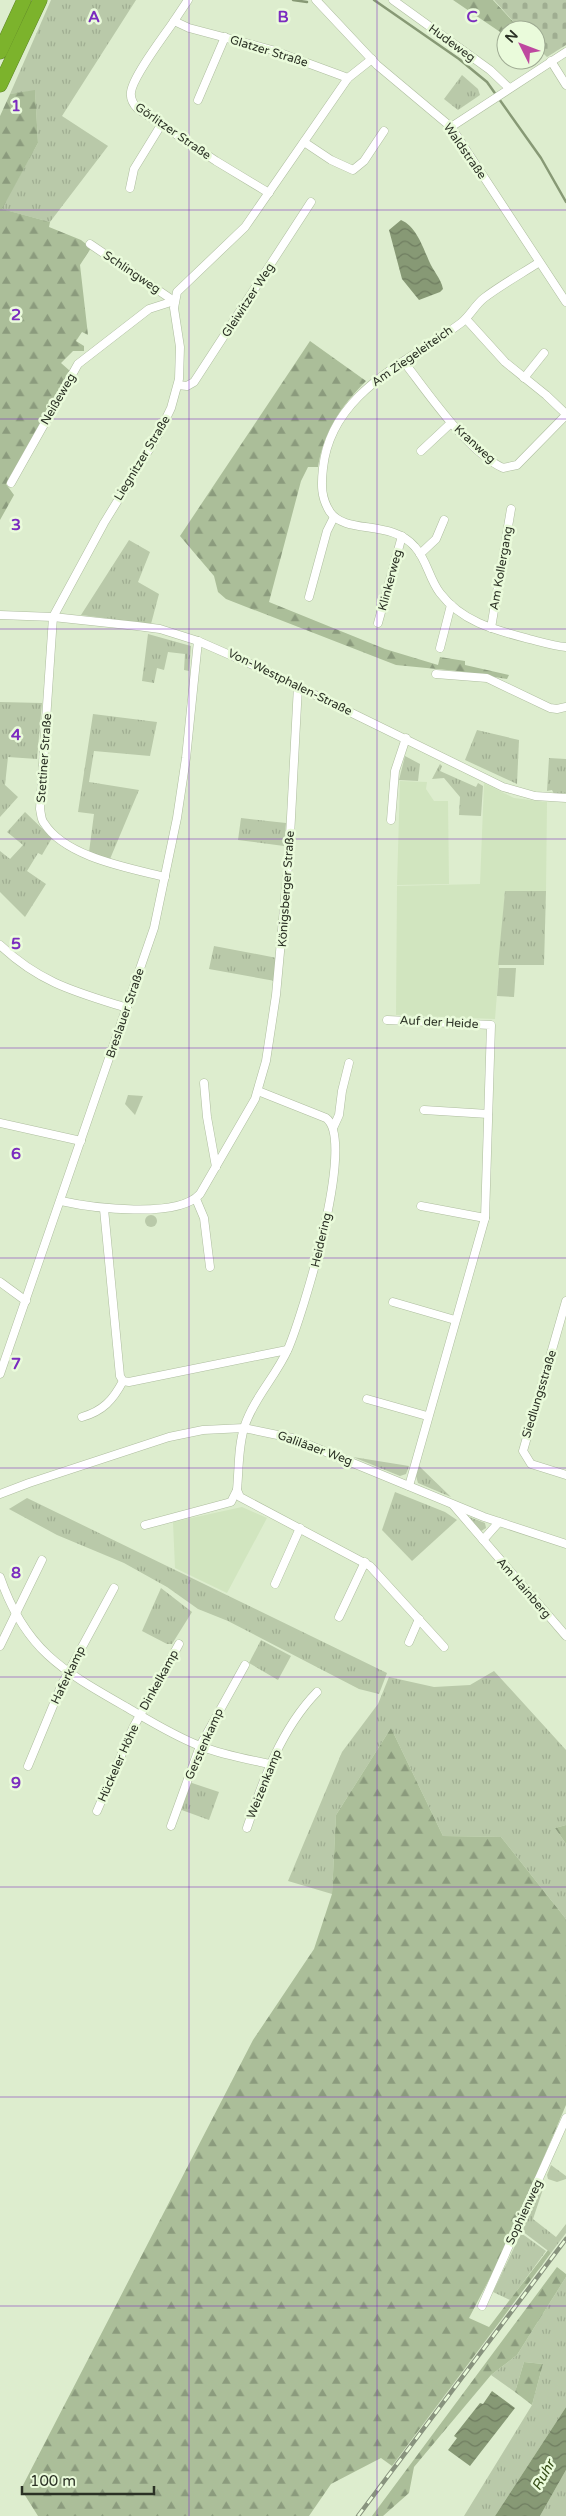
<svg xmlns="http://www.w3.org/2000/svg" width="566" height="2516" font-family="'Varela Round',sans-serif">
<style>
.built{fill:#d1e5bf}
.grass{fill:url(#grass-tufts)}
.forest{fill:url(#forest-firs)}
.cemetery{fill:url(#cemetery-stones)}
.green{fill:#b9c9a9}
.water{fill:url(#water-waves)}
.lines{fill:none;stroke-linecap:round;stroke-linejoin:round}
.stream{stroke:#879975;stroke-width:2.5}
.minor-casing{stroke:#aebd9f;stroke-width:9}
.motorway-casing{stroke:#60862a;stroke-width:15}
.minor{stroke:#fff;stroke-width:8}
.motorway{stroke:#7cb32c;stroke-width:14}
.rail-casing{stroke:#88937e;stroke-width:4.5}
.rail{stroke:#eafbdb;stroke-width:2.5;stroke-dasharray:8;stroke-linecap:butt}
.grid{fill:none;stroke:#7b2cbf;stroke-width:1;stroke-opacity:0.55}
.labels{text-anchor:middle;stroke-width:5;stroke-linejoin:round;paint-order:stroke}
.street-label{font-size:12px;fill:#2b3125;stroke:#eafbdb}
.water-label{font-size:14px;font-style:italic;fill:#374f18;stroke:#eafbdb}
.grid-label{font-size:16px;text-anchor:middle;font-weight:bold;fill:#7b2cbf;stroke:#eafbdb;stroke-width:5;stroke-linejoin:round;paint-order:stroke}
</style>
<defs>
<pattern id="grass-tufts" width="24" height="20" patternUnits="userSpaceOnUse" patternTransform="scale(1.25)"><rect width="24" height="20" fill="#b9c9a9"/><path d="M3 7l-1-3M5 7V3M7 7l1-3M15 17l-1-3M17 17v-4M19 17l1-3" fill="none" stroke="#9fad91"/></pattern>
<pattern id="forest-firs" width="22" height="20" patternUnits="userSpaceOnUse" patternTransform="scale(1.25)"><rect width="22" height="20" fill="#abbe99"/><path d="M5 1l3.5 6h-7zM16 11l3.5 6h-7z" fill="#8b9b7d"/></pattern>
<pattern id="cemetery-stones" width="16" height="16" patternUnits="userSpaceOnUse" patternTransform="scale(1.25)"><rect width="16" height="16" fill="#b9c9a9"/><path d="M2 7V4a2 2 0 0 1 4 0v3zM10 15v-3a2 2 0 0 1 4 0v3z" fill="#9fad91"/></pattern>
<pattern id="water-waves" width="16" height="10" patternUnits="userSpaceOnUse" patternTransform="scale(1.25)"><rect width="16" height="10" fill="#879975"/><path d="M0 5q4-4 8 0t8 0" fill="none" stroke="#6f7d60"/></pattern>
</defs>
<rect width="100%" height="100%" fill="#ddedce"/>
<!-- built -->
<g class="built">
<path d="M400,781L427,782L426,789L434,801H448L449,884L397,885Z"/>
<path d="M484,783L514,798L547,802L546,891H505L495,1019L396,1015L397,886L480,884Z"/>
<path d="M242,1507L267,1518L227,1593L175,1568L173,1522Z"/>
</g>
<!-- grass -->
<g class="grass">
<path d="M51,0H136L62,116L108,146L50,222L1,209L38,143L35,91L10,94Z"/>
<path d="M462,75L478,89L480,95L458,110L444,99Z"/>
<path d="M129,540L150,552L138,582L159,594L151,624L81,615Z"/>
<path d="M148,634L191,646L189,671L184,670L185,654L168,652L164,670L157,668L154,683L142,681Z"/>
<path d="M0,702L42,703L37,759L8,757L5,785L18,797L0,817Z"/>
<path d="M93,714L157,722L150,756L94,751L89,782L139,790L110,859L89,852L94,814L78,812Z"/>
<path d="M477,730L519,740L517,784L465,760Z"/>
<path d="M405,756L420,764L418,781L399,780Z"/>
<path d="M549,758L566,759V793L554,794L552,790L547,791Z"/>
<path d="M440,764L442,766L440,771L476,787L478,783L483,786L481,816L459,815L460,797L444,778L432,779Z"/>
<path d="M25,812L52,838L42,855L38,853L27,871L46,884L25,917L0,892V851L10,859L23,845L7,832Z"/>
<path d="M241,818L286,823L284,846L238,840Z"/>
<path d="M505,891H546L544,965H498Z"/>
<path d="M214,946L277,958L275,981L209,969Z"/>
<path d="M353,1457L409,1466L406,1474L400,1476Z"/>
<path d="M419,1466L451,1497L418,1483L416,1476Z"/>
<path d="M395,1492L445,1512L457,1520L412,1561L382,1530Z"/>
<path d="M27,1498L387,1673L379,1694L359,1689L228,1621L198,1609L167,1587L124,1563L57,1535L9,1509Z"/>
<path d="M467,1516L485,1523L486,1528L481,1531Z"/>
<path d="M161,1588L192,1612L172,1644H167L142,1631Z"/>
<path d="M261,1640L291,1656L278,1680L249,1663Z"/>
<path d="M494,1671L566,1750V1825L555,1828L566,1844V1919L501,1837L443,1836L391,1728L336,1815L332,1894L288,1881L342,1752L378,1704L389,1677L434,1687L470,1685Z"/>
<path d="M189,1782L219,1792L209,1820L179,1809Z"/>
<path d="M551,2165L566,2176V2179L557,2182L548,2179L547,2175Z"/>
<path d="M541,2186H544L533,2219L556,2237L566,2224V2233L551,2253L522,2231Z"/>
<path d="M521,2233L546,2251L510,2300L493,2292Z"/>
<path d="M566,2277V2407L495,2516H464L532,2405L543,2364L524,2362L515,2392L491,2375L517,2355Z"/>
<path d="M566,2470V2516H540Z"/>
</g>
<!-- forest -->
<g class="forest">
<path d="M453,0H493L521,30H506V36Z"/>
<path d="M35,90L38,143L2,209L50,222L49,227L81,240L91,248L80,265L88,335L82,332L76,341L84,346V351H73L61,363L70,371L6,484L14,495L0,520V116L10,94Z"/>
<path d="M310,341L366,381C341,406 324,431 318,467H308L301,481L269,602L385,649L438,665L440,657L465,661V665L509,675L507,679L457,671L396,665L226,599L218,592L214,576L180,536Z"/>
<path d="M391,1728L443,1836L501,1837L566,1919V2105L505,2249L469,2318L489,2327L548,2250L551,2253L392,2466L381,2458L331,2484L309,2516H38L21,2489L253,2040L314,1949L332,1894L336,1815Z"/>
<path d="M566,1825V1844L555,1828Z"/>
<path d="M557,2267L566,2274V2277L517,2355L491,2375L414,2467L409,2493L383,2516H372Z"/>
<path d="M524,2362L543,2364L532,2405L515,2392Z"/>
</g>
<!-- cemetery -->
<path class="cemetery" d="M494,0H566V45L547,57L536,46V30H521Z"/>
<!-- green -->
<g class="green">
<path d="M499,968H516L514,997L497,996Z"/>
<path d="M128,1095L143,1096L135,1115L125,1104Z"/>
<circle cx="151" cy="1221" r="6"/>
</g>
<!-- water -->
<g class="water">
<path d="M401,220C416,226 423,247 429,261C433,271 441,278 443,289L440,292L419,300L402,279L389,230Z"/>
<path d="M492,2391L515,2408L470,2466L448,2450L457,2438L454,2436L480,2403L483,2404Z"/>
<path d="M566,2407V2470L540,2516H495Z"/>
</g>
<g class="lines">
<!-- stream -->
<g class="stream">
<path d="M293,0L307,2"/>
<path d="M374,0L459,59L487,82L541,158L566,202"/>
</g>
<!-- minor casing -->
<g class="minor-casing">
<g id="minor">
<path d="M188,0L174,21L189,28L272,50L348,78"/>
<path d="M316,0L377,65L451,127L566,302"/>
<path d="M393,0L490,70L509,88"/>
<path d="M174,21C164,36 133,76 131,92C130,99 133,104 138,109L216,161L269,193"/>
<path d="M551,61L566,85"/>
<path d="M198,100L225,37"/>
<path d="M451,127L566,52"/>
<path d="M304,142L331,160L353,170L364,161L384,131"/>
<path d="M130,188L134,169L161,125"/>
<path d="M90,244L174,301"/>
<path d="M538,263C521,274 501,285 484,298C475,305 470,316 461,323C407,363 331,392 323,468C321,485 321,498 330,512C346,535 391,519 415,547C427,560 429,579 440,593C462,622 495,630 529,639C541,642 554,646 566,647"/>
<path d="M466,319L505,362L546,395L566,414"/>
<path d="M404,362C428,393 467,451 503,468L517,465L566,415"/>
<path d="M524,378L544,353"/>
<path d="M178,385L187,386L194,382L311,202"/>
<path d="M421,451L451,423"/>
<path d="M11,483L78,364L149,309L174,301"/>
<path d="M420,554L436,539L444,520"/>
<path d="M309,597L327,531L334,517"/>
<path d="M0,615L53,617L137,626L160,629L198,641L262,669L503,787L535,796L566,798"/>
<path d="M378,623L402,536"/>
<path d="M491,628L511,509"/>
<path d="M440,648L451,605"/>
<path d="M436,674L487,678L550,708L557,709L566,707"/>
<path d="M391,820L395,771L406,738"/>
<path d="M165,877C129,868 65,857 44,823C41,820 41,813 40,809L53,617L104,523L158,435L171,408L179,379L180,347L174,308L177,292L245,227L348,78L372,59"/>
<path d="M0,945C40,983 76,992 127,1008"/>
<path d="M387,1020L491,1025L485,1218L409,1486"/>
<path d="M204,1083L207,1117L216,1167"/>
<path d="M258,1091L326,1118C357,1140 302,1316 288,1349C276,1376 254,1398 245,1425C238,1445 239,1469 237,1490L240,1497L370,1566L444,1647"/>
<path d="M424,1110L488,1114"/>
<path d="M0,1123L81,1141"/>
<path d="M334,1126L339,1115L342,1091L349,1063"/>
<path d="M196,1199L204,1218L210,1267"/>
<path d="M61,1201C92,1208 178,1219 200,1194L255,1099L266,1061L276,995L289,855L298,686"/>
<path d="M421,1206L485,1218"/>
<path d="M104,1209L120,1376L123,1381L129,1382L287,1350"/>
<path d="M0,1282L26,1301"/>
<path d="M566,1301L523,1451L531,1464L566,1475"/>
<path d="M393,1302L455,1320"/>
<path d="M0,1374L154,928L177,818L186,758L198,641"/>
<path d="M367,1399L427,1416"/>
<path d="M82,1417C103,1411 113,1400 123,1381"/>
<path d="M0,1494L29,1483L169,1437L203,1430L244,1428L292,1438L484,1517L566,1544"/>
<path d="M454,1506L566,1636"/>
<path d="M145,1525L231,1502L237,1490"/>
<path d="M483,1540L499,1522"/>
<path d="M0,1577C25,1650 63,1671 126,1707C150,1721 174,1736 200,1746C223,1755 246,1759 270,1764"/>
<path d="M275,1584L300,1528"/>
<path d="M339,1617L365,1562"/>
<path d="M409,1642L419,1619"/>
<path d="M0,1646L42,1560"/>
<path d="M28,1766L62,1684L114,1588"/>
<path d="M97,1811L133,1728L179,1644"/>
<path d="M171,1826L200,1746L245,1665"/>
<path d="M247,1828C263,1780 281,1729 317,1692"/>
<path d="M482,2306L566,2118"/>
</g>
</g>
<!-- motorway casing -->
<g class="motorway-casing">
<g id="motorway">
<path d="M0,52L24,0"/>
<path d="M0,85L40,0"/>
</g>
</g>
<!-- minor -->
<use href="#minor" class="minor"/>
<!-- motorway -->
<use href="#motorway" class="motorway"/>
<!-- rail casing -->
<g class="rail-casing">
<path id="rail" d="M358,2516L566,2239"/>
</g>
<!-- rail -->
<use href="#rail" class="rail"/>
</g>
<!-- grid -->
<path class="grid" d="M189,0V2516M377,0V2516M0,210H566M0,419H566M0,629H566M0,839H566M0,1048H566M0,1258H566M0,1468H566M0,1677H566M0,1887H566M0,2097H566M0,2306H566"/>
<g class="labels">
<!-- street labels -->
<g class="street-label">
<text transform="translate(452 43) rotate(36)" y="4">Hudeweg</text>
<text transform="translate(269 51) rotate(17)" y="4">Glatzer Straße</text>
<text transform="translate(173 131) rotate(35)" y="4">Görlitzer Straße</text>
<text transform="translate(465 151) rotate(55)" y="4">Waldstraße</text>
<text transform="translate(132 272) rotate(34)" y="4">Schlingweg</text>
<text transform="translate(248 300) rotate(-57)" y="4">Gleiwitzer Weg</text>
<text transform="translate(412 356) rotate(-35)" y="4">Am Ziegeleiteich</text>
<text transform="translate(58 399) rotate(-60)" y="4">Neißeweg</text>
<text transform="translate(475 444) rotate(42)" y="4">Kranweg</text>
<text transform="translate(142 458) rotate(-59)" y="4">Liegnitzer Straße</text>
<text transform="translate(501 568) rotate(-80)" y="4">Am Kollergang</text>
<text transform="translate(390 580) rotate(-75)" y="4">Klinkerweg</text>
<text transform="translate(290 682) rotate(26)" y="4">Von-Westphalen-Straße</text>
<text transform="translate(44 758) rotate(-86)" y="4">Stettiner Straße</text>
<text transform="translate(286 889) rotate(-86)" y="4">Königsberger Straße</text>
<text transform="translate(125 1013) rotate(-71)" y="4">Breslauer Straße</text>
<text transform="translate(439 1022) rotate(3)" y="4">Auf der Heide</text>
<text transform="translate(321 1240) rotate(-77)" y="4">Heidering</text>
<text transform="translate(539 1394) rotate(-73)" y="4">Siedlungsstraße</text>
<text transform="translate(315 1448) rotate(20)" y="4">Galiläaer Weg</text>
<text transform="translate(524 1588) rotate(49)" y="4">Am Hainberg</text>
<text transform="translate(68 1675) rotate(-64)" y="4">Haferkamp</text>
<text transform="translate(159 1680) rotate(-61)" y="4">Dinkelkamp</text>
<text transform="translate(204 1744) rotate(-66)" y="4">Gerstenkamp</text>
<text transform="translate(118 1763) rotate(-66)" y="4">Hückeler Höhe</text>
<text transform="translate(264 1784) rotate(-68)" y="4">Weizenkamp</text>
<text transform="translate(524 2212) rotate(-65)" y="4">Sophienweg</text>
</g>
<!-- water labels -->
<g class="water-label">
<text transform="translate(543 2475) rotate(-61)" y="5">Ruhr</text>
</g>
</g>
<g class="grid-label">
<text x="94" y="22">A</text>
<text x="283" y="22">B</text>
<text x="472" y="22">C</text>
<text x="16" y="111">1</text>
<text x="16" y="320">2</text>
<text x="16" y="530">3</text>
<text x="16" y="740">4</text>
<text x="16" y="949">5</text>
<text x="16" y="1159">6</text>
<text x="16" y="1369">7</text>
<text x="16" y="1578">8</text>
<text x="16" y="1788">9</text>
</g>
<!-- north arrow -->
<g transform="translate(521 45) rotate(312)"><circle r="24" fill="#eafbdb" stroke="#9eaa92"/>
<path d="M0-4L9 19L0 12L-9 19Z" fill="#be489f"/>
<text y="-8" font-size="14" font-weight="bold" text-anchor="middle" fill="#2b3125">N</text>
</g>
<!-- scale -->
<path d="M22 2486v8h132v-8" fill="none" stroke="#2b3125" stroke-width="2.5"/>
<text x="30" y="2486" font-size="15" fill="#2b3125" stroke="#eafbdb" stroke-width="4" paint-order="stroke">100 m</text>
</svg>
